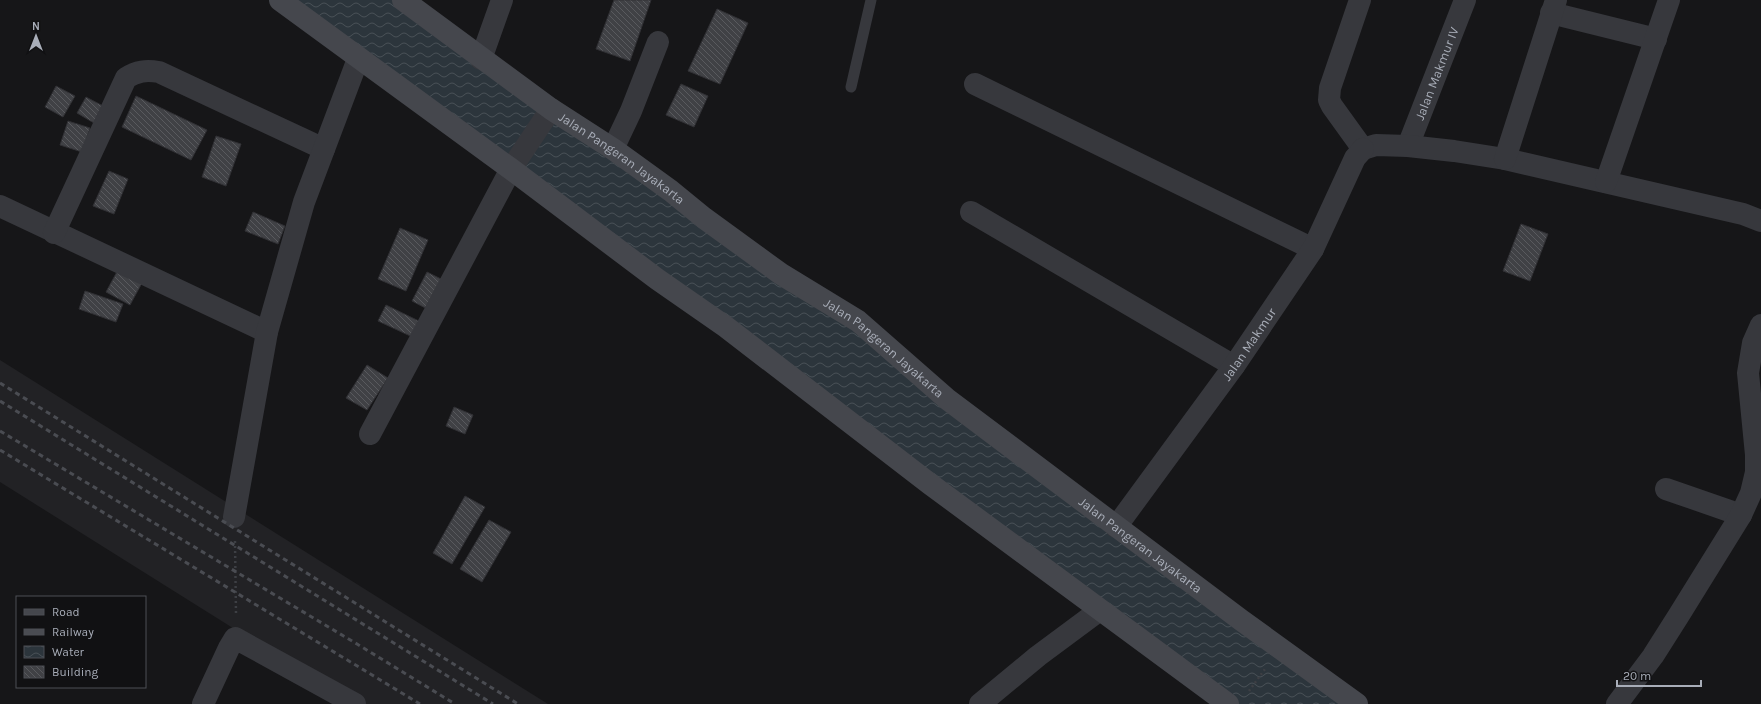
<svg xmlns="http://www.w3.org/2000/svg" width="1761" height="704" font-family="Karla,sans-serif">
<style>
.built{fill:#222225}
.water{fill:url(#water-waves)}
.building{fill:url(#building-back-hatch);stroke:#303034}
.lines{fill:none;stroke-linecap:round;stroke-linejoin:round}
.path{stroke:#3d3f44;stroke-width:2.5;stroke-dasharray:2 3;stroke-linecap:butt}
.lane{stroke:#37383d;stroke-width:11}
.street{stroke:#37383d;stroke-width:22}
.secondary{stroke:#45474d;stroke-width:22}
.rail{stroke:#4a4c52;stroke-width:3;stroke-dasharray:5 4;stroke-linecap:butt}
.labels{text-anchor:middle;stroke-width:3;stroke-linejoin:round;paint-order:stroke}
.street-label{font-size:13px;fill:#a8adb8;stroke:#111113}
</style>
<defs>
<pattern id="water-waves" width="16" height="10" patternUnits="userSpaceOnUse"><rect width="16" height="10" fill="#2c353c"/><path d="M0 5q4-4 8 0t8 0" fill="none" stroke="#485056"/></pattern>
<pattern id="building-back-hatch" width="6" height="6" patternUnits="userSpaceOnUse"><rect width="6" height="6" fill="#404145"/><path d="M-1 5l2 2M0 0l6 6M5-1l2 2" fill="none" stroke="#595a5e"/></pattern>
</defs>
<rect width="100%" height="100%" fill="#161618"/>
<!-- built -->
<path class="built" d="M0,360L548,704H354L0,482Z"/>
<!-- water -->
<path class="water" d="M280,0H403L613,149L1357,704H1228Z"/>
<!-- building -->
<g class="building">
<path d="M614,0H651L630,61L596,49Z"/>
<path d="M717,9L748,23L720,84L688,71Z"/>
<path d="M681,84L708,96L694,127L666,115Z"/>
<path d="M56,86L75,96L63,117L45,107Z"/>
<path d="M136,96L207,130L191,160L122,127Z"/>
<path d="M86,97L103,106L94,123L77,113Z"/>
<path d="M68,121L90,128L82,152L60,145Z"/>
<path d="M216,136L241,144L226,186L202,177Z"/>
<path d="M109,171L128,179L114,214L93,206Z"/>
<path d="M253,212L285,226L278,244L245,231Z"/>
<path d="M1521,224L1548,234L1530,281L1503,271Z"/>
<path d="M400,228L428,240L406,291L378,279Z"/>
<path d="M119,268L143,281L130,305L106,292Z"/>
<path d="M427,272L447,282L433,312L412,301Z"/>
<path d="M85,291L123,304L116,322L79,309Z"/>
<path d="M386,305L427,325L419,340L378,321Z"/>
<path d="M367,365L388,378L367,410L346,398Z"/>
<path d="M454,407L473,415L465,434L446,426Z"/>
<path d="M465,496L485,507L452,564L433,553Z"/>
<path d="M489,520L511,532L482,582L460,569Z"/>
</g>
<g class="lines">
<!-- path -->
<g class="path">
<path d="M235,541L236,614"/>
<path d="M1249,691L1265,669"/>
</g>
<!-- lane -->
<path class="lane" d="M851,87L871,0"/>
<!-- street -->
<g class="street">
<path d="M1360,0L1330,88L1329,100L1332,106L1363,149"/>
<path d="M1551,13L1656,39"/>
<path d="M481,59L502,0"/>
<path d="M975,84L1313,249"/>
<path id="s1" d="M1408,146L1465,0"/>
<path d="M613,149L631,111L658,42"/>
<path d="M1363,149L1376,145L1408,146L1454,151L1505,159L1743,214L1761,221"/>
<path d="M1505,159L1556,0"/>
<path d="M1606,182L1669,0"/>
<path d="M0,206L267,332"/>
<path d="M971,212L1234,366"/>
<path d="M54,233L126,78C137,71 146,70 159,72L324,149"/>
<path d="M370,434L511,169L551,109"/>
<path d="M1666,489L1741,515"/>
<path d="M234,517L267,332L304,202L358,59"/>
<path id="s2" d="M1116,527L1234,366L1313,249L1355,158L1363,149"/>
<path d="M203,704L229,648L235,638L355,704"/>
<path d="M980,704L1038,656L1100,610"/>
<path d="M1617,704L1653,656L1679,615L1741,515L1751,493L1756,472V455L1748,373L1753,343L1761,325"/>
</g>
<!-- secondary -->
<g class="secondary">
<path d="M280,0L511,169L657,279L726,327L930,484L1228,704"/>
<path id="s3" d="M403,0L551,109L613,149L671,191L704,218L781,274L858,321L947,399L1241,620L1357,704"/>
</g>
<!-- rail -->
<g class="rail">
<path d="M0,383L518,704"/>
<path d="M0,401L493,704"/>
<path d="M0,431L357,644L455,704"/>
<path d="M0,450L420,704"/>
</g>
</g>
<g class="labels">
<!-- street labels -->
<g class="street-label">
<text dy="5" stroke="none"><textPath href="#s1" startOffset="78">Jalan Makmur IV</textPath></text>
<text dy="5" stroke="none"><textPath href="#s3" startOffset="270">Jalan Pangeran Jayakarta</textPath></text>
<text dy="5" stroke="none"><textPath href="#s2" startOffset="226">Jalan Makmur</textPath></text>
<text dy="5" stroke="none"><textPath href="#s3" startOffset="594">Jalan Pangeran Jayakarta</textPath></text>
<text dy="5" stroke="none"><textPath href="#s3" startOffset="918">Jalan Pangeran Jayakarta</textPath></text>
</g>
</g>
<!-- legend -->
<rect x="16" y="596" width="130" height="92" fill="#111113" stroke="#4d4f55"/>
<rect x="24" y="609" width="20" height="6" fill="#45474d" stroke="#4d4f55"/>
<text x="52" y="616" font-size="12" fill="#a8adb8">Road</text>
<rect x="24" y="629" width="20" height="6" fill="#4a4c52" stroke="#4d4f55"/>
<text x="52" y="636" font-size="12" fill="#a8adb8">Railway</text>
<rect x="24" y="646" width="20" height="12" fill="url(#water-waves)" stroke="#4d4f55"/>
<text x="52" y="656" font-size="12" fill="#a8adb8">Water</text>
<rect x="24" y="666" width="20" height="12" fill="url(#building-back-hatch)" stroke="#4d4f55"/>
<text x="52" y="676" font-size="12" fill="#a8adb8">Building</text>
<!-- north arrow -->
<g transform="translate(36 36)" stroke="#111113" stroke-width="3" paint-order="stroke">
<path d="M0-3L7 15L0 10L-7 15Z" fill="#a8adb8"/>
<text y="-6" font-size="11" font-weight="bold" text-anchor="middle" fill="#a8adb8">N</text>
</g>
<!-- scale -->
<path d="M1617 680v6h84v-6" fill="none" stroke="#a8adb8" stroke-width="2"/>
<text x="1623" y="680" font-size="12" fill="#a8adb8" stroke="#111113" stroke-width="3" paint-order="stroke">20 m</text>
</svg>
